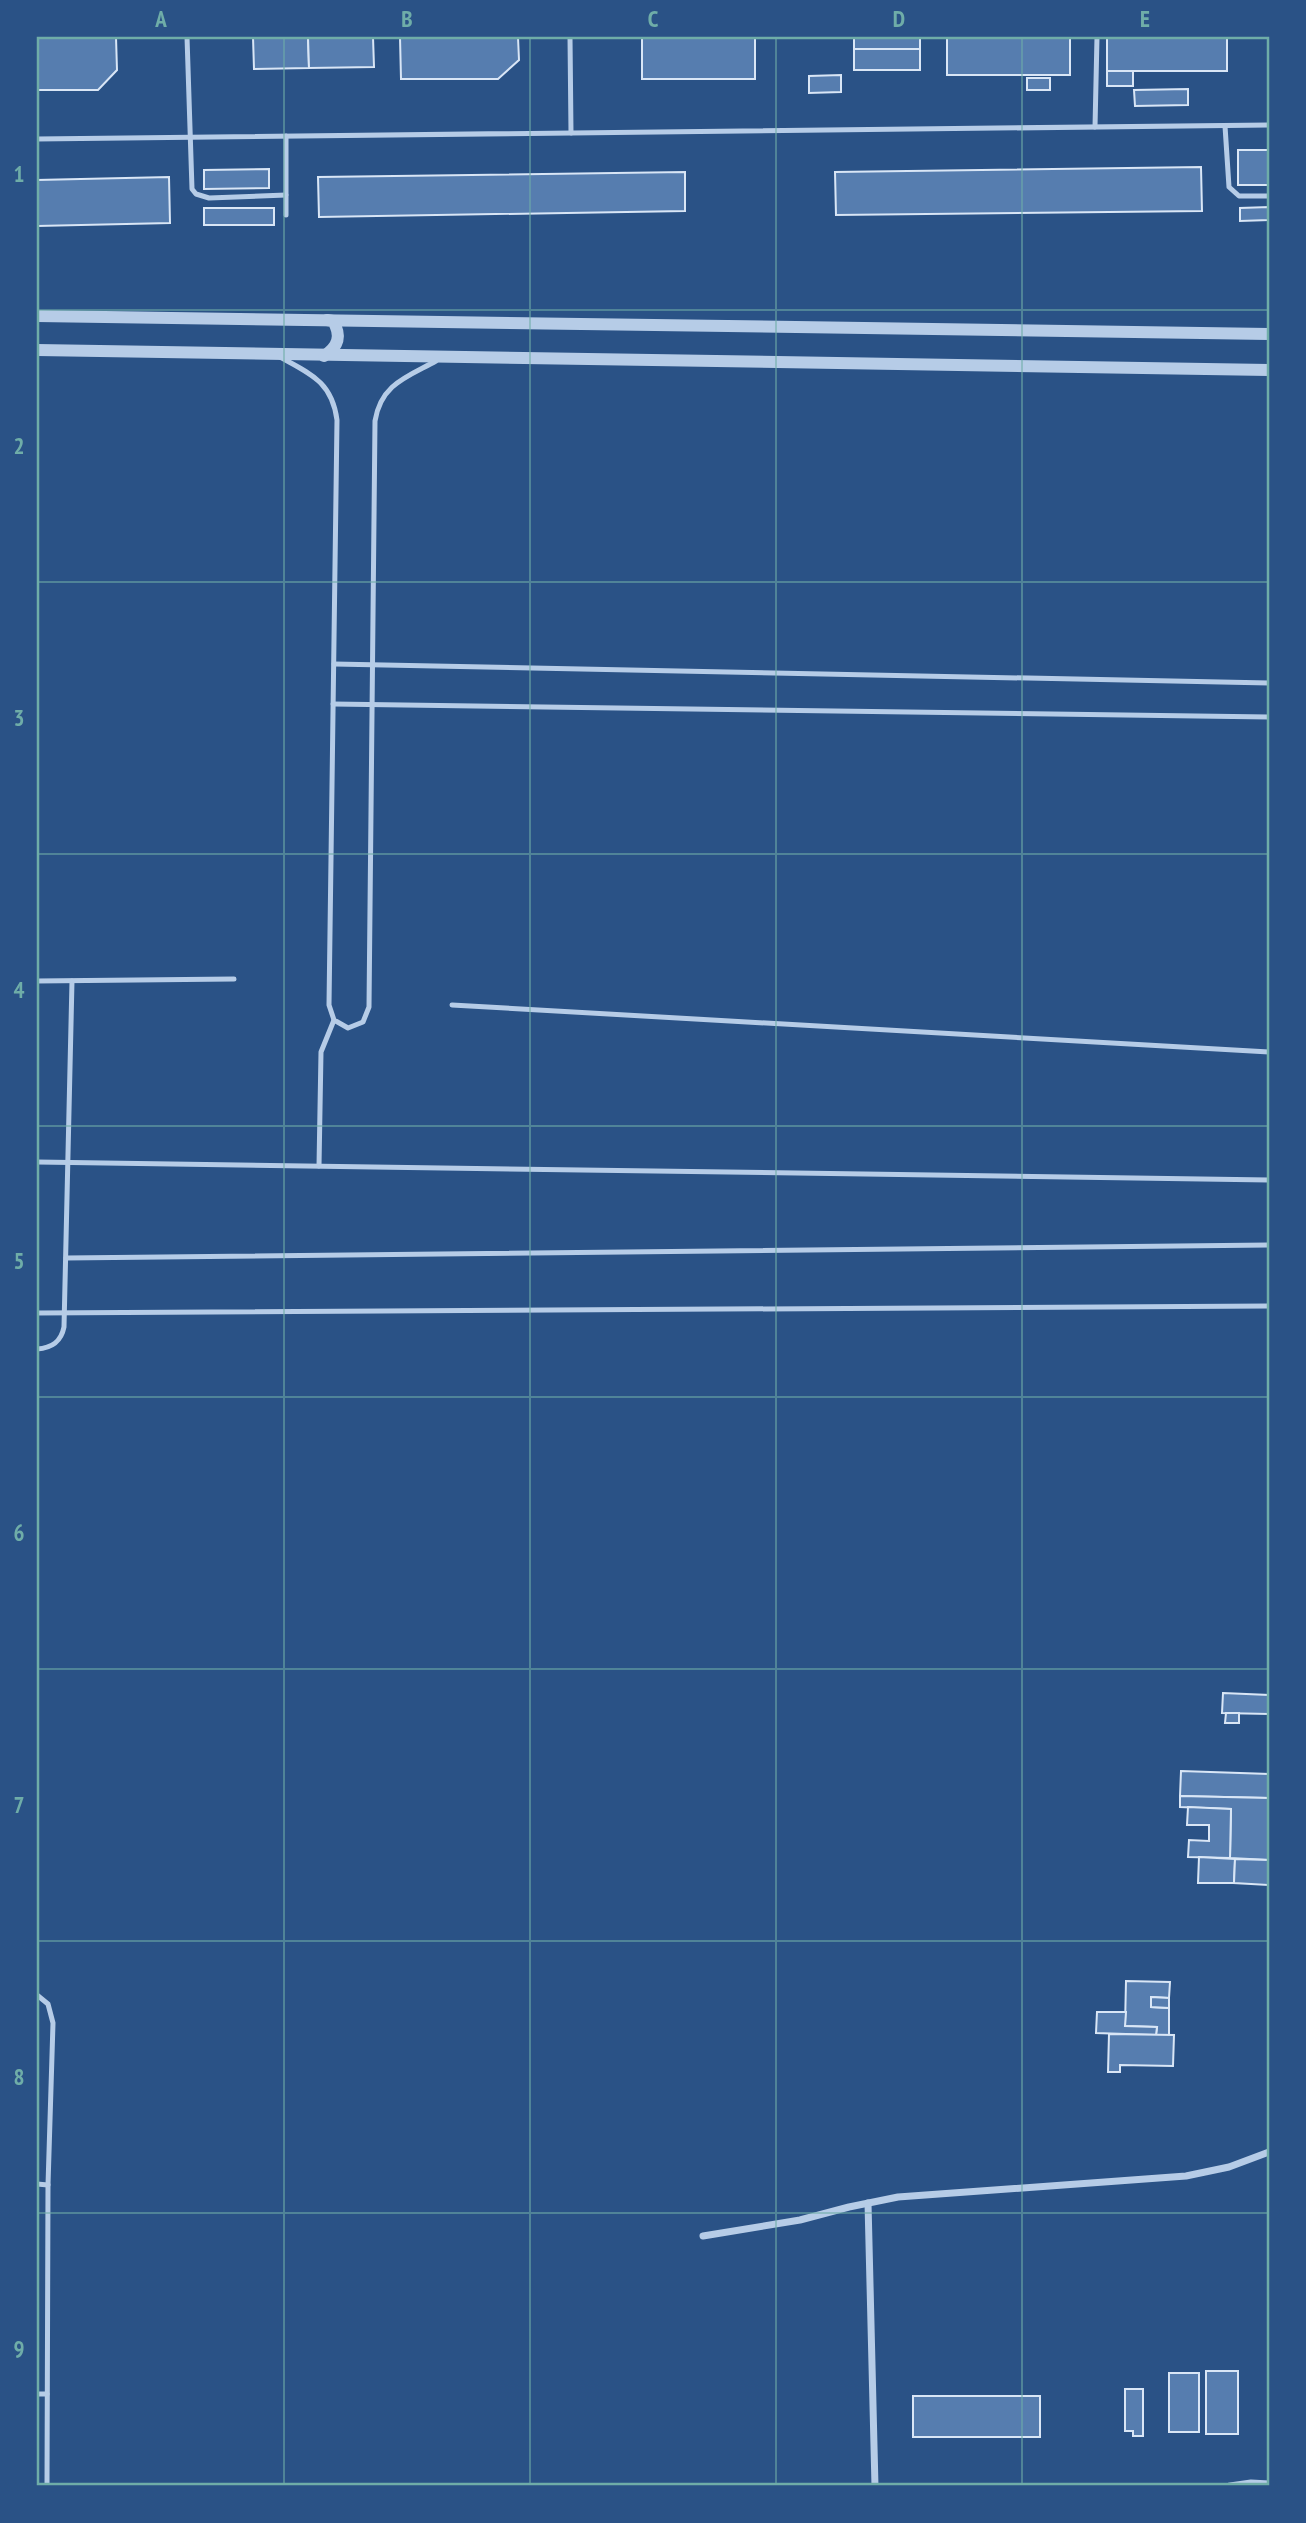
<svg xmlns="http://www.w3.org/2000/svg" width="1306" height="2523" font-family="'PT Sans Narrow',sans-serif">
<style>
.building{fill:#567daf;stroke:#d9e6f6;stroke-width:2}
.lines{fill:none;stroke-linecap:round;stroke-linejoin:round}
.service{stroke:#b6cce7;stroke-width:5}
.minor{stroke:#b6cce7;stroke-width:7}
.tertiary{stroke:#b6cce7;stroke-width:12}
.grid{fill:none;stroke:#6fada8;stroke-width:2;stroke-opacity:0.55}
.neatline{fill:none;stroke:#6fada8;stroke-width:2.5}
.grid-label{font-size:23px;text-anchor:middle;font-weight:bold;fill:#6fada8}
</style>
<rect width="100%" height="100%" fill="#2a5286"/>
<!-- building -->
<g class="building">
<path d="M37,37H116L117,70L98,90H37Z"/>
<path d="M253,37H308L309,68L254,69Z"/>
<path d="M308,37H373L374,67L309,68Z"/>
<path d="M400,37H518L519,60L498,79H401Z"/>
<rect x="642" y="37" width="113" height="42"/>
<rect x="854" y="37" width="66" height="12"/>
<rect x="947" y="37" width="123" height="38"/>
<rect x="1107" y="37" width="120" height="34"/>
<rect x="854" y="49" width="66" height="21"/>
<rect x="1107" y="71" width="26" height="15"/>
<path d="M841,75V92L809,93V76Z"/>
<rect x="1027" y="78" width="23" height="12"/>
<path d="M1188,89V105L1135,106L1134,90Z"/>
<rect x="1238" y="150" width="31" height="35"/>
<path d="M1201,167L1202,211L836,215L835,172Z"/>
<path d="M269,169V188L204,189V170Z"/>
<path d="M685,172V211L319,217L318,177Z"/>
<path d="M169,177L170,223L37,226V180Z"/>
<path d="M1269,207V220L1240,221V208Z"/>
<rect x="204" y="208" width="70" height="17"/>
<path d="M1223,1693L1269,1695V1714L1222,1713Z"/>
<path d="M1226,1713H1239V1723H1225Z"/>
<path d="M1181,1771L1269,1774V1798L1180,1796Z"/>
<path d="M1180,1796L1269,1798V1860L1230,1858L1231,1809L1180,1807Z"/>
<path d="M1188,1807L1231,1809L1230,1858L1188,1857L1189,1840L1209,1841V1825H1187Z"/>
<path d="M1199,1857L1235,1859L1234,1883H1198Z"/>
<path d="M1235,1859L1269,1860L1268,1885L1234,1883Z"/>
<path d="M1126,1981L1170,1982L1169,1998L1151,1997V2007L1169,2008V2035H1156L1157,2027L1125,2026Z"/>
<path d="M1151,1997L1169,1998V2008L1151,2007Z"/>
<path d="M1097,2012H1126L1125,2026L1157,2027L1156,2035L1096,2033Z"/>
<path d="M1109,2034L1174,2035L1173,2066L1120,2065V2072H1108Z"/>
<rect x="1206" y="2371" width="32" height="63"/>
<rect x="1169" y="2373" width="30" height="59"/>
<path d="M1125,2389H1143V2436H1133V2431H1125Z"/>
<rect x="913" y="2396" width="127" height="41"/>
</g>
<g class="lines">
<!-- service -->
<g class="service">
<path d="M187,37L192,189L196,194L209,198L286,195"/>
<path d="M570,37L571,133"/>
<path d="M1225,126L1229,187L1239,196H1269"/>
<path d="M1095,127L1097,37"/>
<path d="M37,139L1269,125"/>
<path d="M286,215V136"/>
<path d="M280,357C311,374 332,382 337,420L329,1005L334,1020L348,1028L363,1022L369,1007L375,421C381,384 407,377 436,361"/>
<path d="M334,664L1269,683"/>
<path d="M333,704L1269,717"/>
<path d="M37,981L234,979"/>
<path d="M452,1005L1269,1052"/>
<path d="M37,1162L1269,1180"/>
<path d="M319,1166L321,1052L334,1020"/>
<path d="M66,1258L1269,1245"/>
<path d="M37,1313L1269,1306"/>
<path d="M37,1349C52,1348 61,1342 64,1327L72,981"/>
<path d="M37,1995L48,2004L53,2023L48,2185L47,2486"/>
<path d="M37,2184L48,2185"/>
<path d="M37,2394H47"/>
</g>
<!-- minor -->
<g class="minor">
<path d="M868,2203L875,2486"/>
<path d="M703,2236L800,2220L849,2207L898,2197L1186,2176L1229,2167L1269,2152"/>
<path d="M1230,2486L1251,2483L1269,2484"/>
</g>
<!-- tertiary -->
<g class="tertiary">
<path d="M37,316L1269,334"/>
<path d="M37,350L1269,370"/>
<path d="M324,356C338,347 342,336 333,321L327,320"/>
</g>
</g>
<!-- grid -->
<path class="grid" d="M284,37V2486M530,37V2486M776,37V2486M1022,37V2486M37,310H1269M37,582H1269M37,854H1269M37,1126H1269M37,1397H1269M37,1669H1269M37,1941H1269M37,2213H1269"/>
<!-- border -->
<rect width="1306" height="2523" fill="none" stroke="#2a5286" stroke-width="77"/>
<rect x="38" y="38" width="1230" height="2446" class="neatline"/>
<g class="grid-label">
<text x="161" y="27">A</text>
<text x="407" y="27">B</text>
<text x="653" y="27">C</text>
<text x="899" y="27">D</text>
<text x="1145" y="27">E</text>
<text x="19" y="182">1</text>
<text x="19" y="454">2</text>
<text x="19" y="726">3</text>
<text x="19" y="998">4</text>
<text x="19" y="1269">5</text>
<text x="19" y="1541">6</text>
<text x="19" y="1813">7</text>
<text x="19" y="2085">8</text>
<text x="19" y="2357">9</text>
</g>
</svg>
